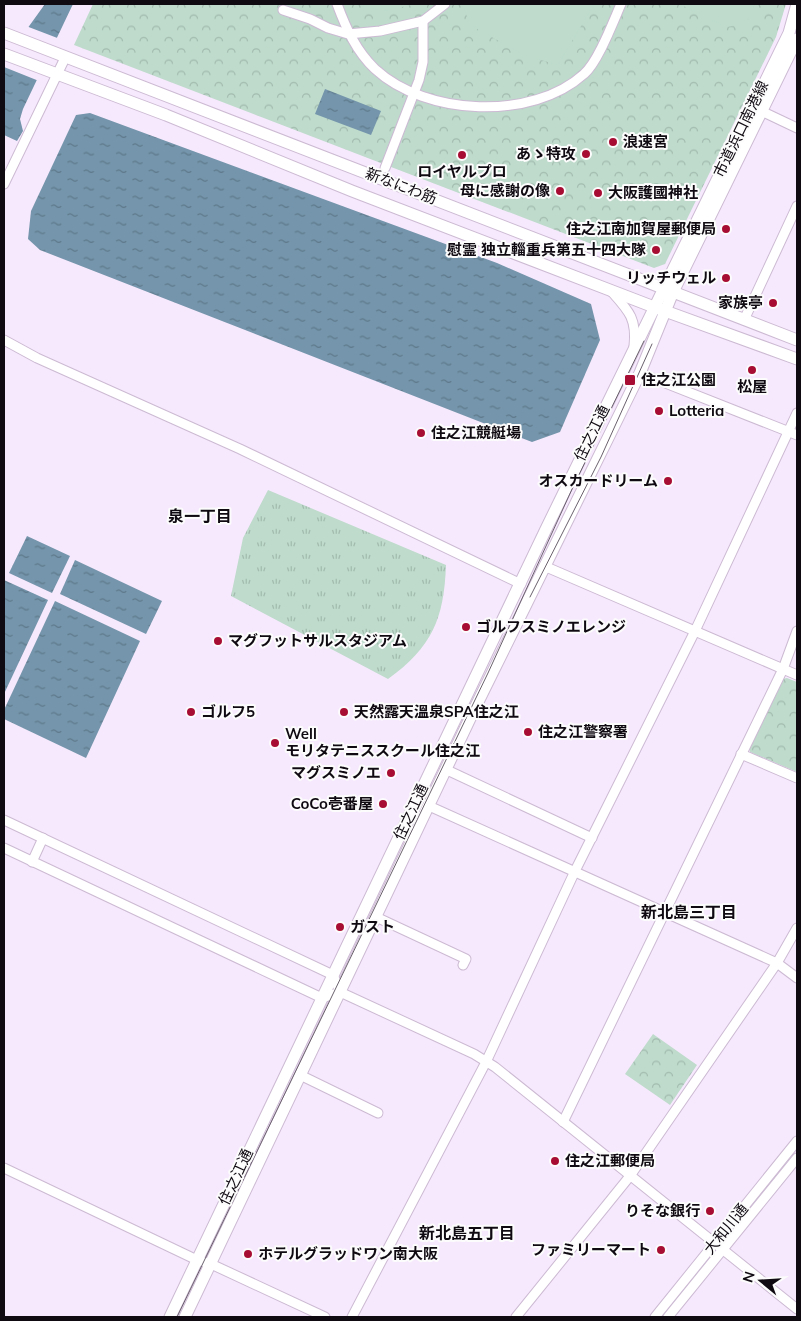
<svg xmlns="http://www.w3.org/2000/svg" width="801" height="1321" font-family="Mulish,'Noto Sans JP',sans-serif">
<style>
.grass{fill:url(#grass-tufts)}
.park{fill:url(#park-crowns)}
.pitch{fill:#bedbcc}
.water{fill:url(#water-ripples)}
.pier{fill:#f7e9fd}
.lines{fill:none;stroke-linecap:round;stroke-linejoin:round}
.minor-casing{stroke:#ccbad3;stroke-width:11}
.major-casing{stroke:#ccbad3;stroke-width:13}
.minor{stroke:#fff;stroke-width:9}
.major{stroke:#fff;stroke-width:11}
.tram{stroke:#6a616d;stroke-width:1}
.poi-dot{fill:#a70d32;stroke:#fcfcfc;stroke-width:2}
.labels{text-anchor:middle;stroke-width:4;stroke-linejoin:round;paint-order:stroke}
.street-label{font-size:15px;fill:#0f0911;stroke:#fcfcfc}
.poi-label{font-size:15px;font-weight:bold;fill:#0f0911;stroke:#fcfcfc;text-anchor:start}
.neighbourhood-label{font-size:16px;font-weight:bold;fill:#0f0911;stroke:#fcfcfc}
</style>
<defs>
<pattern id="grass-tufts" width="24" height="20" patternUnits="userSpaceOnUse" patternTransform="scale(1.25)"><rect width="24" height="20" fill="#bedbcc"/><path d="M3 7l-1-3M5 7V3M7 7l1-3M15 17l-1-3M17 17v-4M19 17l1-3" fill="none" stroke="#a2bbae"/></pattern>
<pattern id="park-crowns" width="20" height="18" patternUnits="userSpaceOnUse" patternTransform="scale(1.25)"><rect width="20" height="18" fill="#bedbcc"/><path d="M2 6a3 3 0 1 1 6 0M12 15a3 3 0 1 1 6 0" fill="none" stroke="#a2bbae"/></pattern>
<pattern id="water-ripples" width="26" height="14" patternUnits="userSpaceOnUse" patternTransform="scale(1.25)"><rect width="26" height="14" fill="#7495ab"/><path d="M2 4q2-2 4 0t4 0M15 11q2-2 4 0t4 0" fill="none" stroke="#5e788a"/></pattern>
</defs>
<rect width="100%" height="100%" fill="#f7e9fd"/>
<!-- grass -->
<path class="grass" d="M268,490L446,565C444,619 432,647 388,679L231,596L243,538Z"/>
<!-- park -->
<g class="park">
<path d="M93,4H786L776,37L665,264L654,268L74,45Z"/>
<path d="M787,678L797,682V772L750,752L749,747L782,679Z"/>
<path d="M653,1034L697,1065L670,1105L625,1074Z"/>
</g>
<!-- pitch -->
<g class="pitch">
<path d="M356,4H416L383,11Z"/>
<path d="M467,4H594L558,65L524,55L470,25L464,8Z"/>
<path d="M679,4H755L746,23L727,27Z"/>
</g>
<!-- water -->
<g class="water">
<path d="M45,4H73L23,109L20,119L23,131L17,141L4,135V61Z"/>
<path d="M325,89L381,111L371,135L315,114Z"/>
<path d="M90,113L497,263L591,304L600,340L560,432L532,442L40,250L28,239L31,211L76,115Z"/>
<path d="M27,536L70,556L52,593L9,573Z"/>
<path d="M75,560L162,601L146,634L60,594Z"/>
<path d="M4,580L48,600L4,694Z"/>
<path d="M55,601L140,641L86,758L4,719V710Z"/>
</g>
<!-- pier -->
<path class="pier" d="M26,26L60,39L39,81L4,67V57Z"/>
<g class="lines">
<!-- minor casing -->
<g class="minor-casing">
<g id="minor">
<path d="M337,4C346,28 356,51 375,69C426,116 532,121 584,74C598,62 613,22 621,4"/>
<path d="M283,10L310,19L328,28L348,34L380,31L423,21L445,4"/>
<path d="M757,109L797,128"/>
<path d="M385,168L419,80L423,62V21"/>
<path d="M4,184L65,58"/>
<path d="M612,292C629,311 637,319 634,346"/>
<path d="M744,320L797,206"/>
<path d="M4,340L37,358L240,449L521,584"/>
<path d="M640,373L797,435"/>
<path d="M544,566L797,675"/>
<path d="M741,754L797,778"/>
<path d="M447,770L592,838"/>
<path d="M429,806L777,963L797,978"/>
<path d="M4,820L333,975L340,992L474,1054L495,1067L797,1309"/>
<path d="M4,848L322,998L340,992"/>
<path d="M32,862L43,838"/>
<path d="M376,917L466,959L463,965"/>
<path d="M300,1075L378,1113"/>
<path d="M563,1122L783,669L797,631"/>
<path d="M4,1168L197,1260L211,1264L325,1317"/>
<path d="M352,1317L486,1062L575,871L695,631L797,413"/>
<path d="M516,1317L630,1176L777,963L797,928"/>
<path d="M655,1317L797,1141"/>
<path d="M668,1317L797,1158"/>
</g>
</g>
<!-- major casing -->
<g class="major-casing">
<g id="major">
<path d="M4,33L797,340"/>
<path d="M4,54L166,115L352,191L654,307L797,359"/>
<path d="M170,1317L546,529L789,33L797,4"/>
<path d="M185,1317L475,708L640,373L673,292L797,39"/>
</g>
</g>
<!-- minor -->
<use href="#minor" class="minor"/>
<!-- major -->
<use href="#major" class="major"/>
<!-- tram -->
<g class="tram">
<path d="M530,597L601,457L652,344"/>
<path d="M177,1317L488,673L573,487L644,341"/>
</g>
</g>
<!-- markers -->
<g class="poi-dot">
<circle cx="613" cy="142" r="5"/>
<circle cx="586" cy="154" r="5"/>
<circle cx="462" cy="155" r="5"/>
<circle cx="560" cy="191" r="5"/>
<circle cx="598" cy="193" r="5"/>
<circle cx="726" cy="229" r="5"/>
<circle cx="656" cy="250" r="5"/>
<circle cx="726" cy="278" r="5"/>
<circle cx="773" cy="303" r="5"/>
<circle cx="752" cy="370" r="5"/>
<rect x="624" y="374" width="12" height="12" rx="2.5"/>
<circle cx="659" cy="411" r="5"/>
<circle cx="421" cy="433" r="5"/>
<circle cx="668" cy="481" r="5"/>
<circle cx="466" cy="627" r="5"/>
<circle cx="218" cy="641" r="5"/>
<circle cx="191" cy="712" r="5"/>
<circle cx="344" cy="712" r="5"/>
<circle cx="528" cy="732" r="5"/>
<circle cx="275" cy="743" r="5"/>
<circle cx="391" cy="773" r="5"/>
<circle cx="383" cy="804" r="5"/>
<circle cx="340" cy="927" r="5"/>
<circle cx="555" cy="1161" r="5"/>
<circle cx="710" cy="1211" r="5"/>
<circle cx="661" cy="1250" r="5"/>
<circle cx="248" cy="1254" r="5"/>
</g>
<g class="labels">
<!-- street labels -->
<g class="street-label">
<text transform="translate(741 129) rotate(-64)" y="5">市道浜口南港線</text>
<text transform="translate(401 186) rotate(21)" y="5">新なにわ筋</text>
<text transform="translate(592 433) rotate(-64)" y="5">住之江通</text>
<text transform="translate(411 812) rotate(-65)" y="5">住之江通</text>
<text transform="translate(236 1177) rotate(-65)" y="5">住之江通</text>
<text transform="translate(726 1229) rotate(-51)" y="5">大和川通</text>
</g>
<!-- poi labels -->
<g class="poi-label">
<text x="623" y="147">浪速宮</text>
<text x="576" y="159" text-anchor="end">あゝ特攻</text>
<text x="462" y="177" text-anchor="middle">ロイヤルプロ</text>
<text x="550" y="196" text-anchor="end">母に感謝の像</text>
<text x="608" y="198">大阪護國神社</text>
<text x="716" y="234" text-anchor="end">住之江南加賀屋郵便局</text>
<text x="646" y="255" text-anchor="end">慰霊 独立輜重兵第五十四大隊</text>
<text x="716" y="283" text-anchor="end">リッチウェル</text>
<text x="763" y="308" text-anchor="end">家族亭</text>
<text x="641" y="385">住之江公園</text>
<text x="752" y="392" text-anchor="middle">松屋</text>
<text x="669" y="416">Lotteria</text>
<text x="431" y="438">住之江競艇場</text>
<text x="658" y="486" text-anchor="end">オスカードリーム</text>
<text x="476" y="632">ゴルフスミノエレンジ</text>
<text x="228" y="646">マグフットサルスタジアム</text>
<text x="201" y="717">ゴルフ5</text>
<text x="354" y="717">天然露天溫泉SPA住之江</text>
<text x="538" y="737">住之江警察署</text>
<text x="285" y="739">Well<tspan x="285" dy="17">モリタテニススクール住之江</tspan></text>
<text x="381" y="778" text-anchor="end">マグスミノエ</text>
<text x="373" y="809" text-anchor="end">CoCo壱番屋</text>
<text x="350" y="932">ガスト</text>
<text x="565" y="1166">住之江郵便局</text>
<text x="700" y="1216" text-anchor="end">りそな銀行</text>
<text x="651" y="1255" text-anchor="end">ファミリーマート</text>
<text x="258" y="1259">ホテルグラッドワン南大阪</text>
</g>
<!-- neighbourhood labels -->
<g class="neighbourhood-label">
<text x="200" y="522">泉一丁目</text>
<text x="689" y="918">新北島三丁目</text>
<text x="467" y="1239">新北島五丁目</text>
</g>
</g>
<!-- border -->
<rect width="801" height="1321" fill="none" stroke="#0f0911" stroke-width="10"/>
<!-- north arrow -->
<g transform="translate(761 1281) rotate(288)" stroke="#fcfcfc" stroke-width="4" paint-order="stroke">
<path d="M0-4L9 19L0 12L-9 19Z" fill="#0f0911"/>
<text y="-8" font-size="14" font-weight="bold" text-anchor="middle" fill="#0f0911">N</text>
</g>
</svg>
